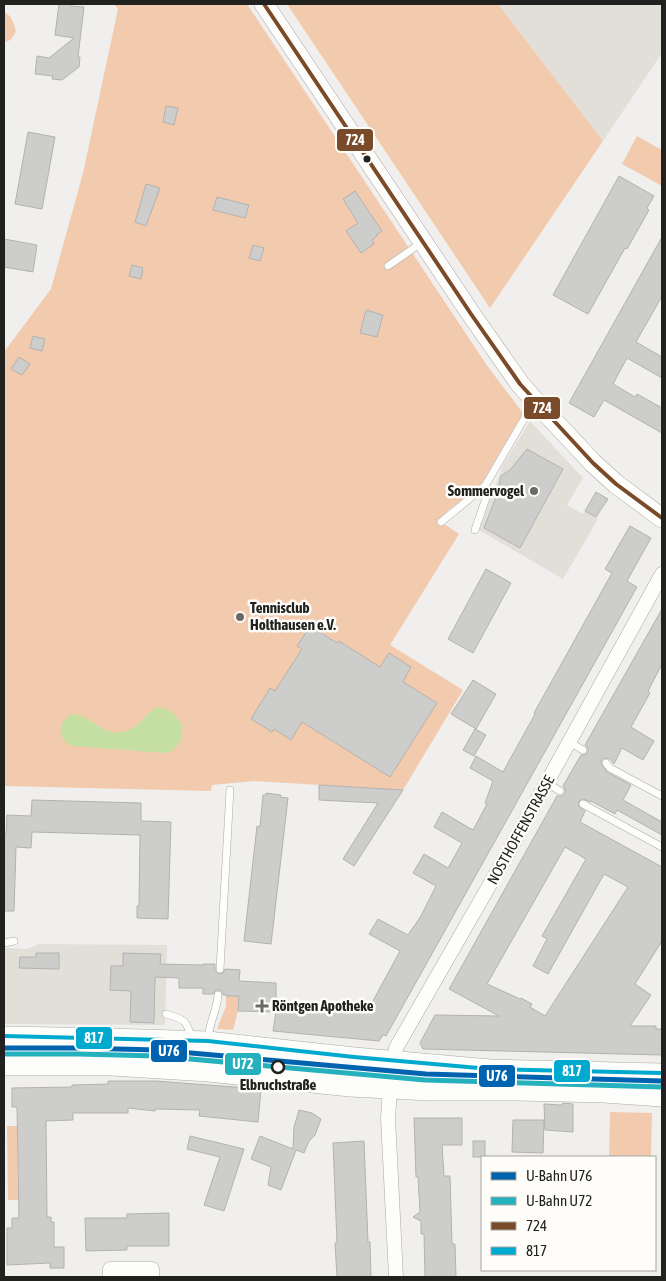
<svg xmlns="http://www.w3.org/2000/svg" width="666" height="1281" font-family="'Asap Condensed',sans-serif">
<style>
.built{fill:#e2dfd8}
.green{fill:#f2caad}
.water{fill:#c5dea1}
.building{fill:#cdcdcb;stroke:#b2b2b0;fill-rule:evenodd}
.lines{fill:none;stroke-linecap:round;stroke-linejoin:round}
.lane-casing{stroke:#aaa9a8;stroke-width:8}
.street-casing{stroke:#aaa9a8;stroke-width:15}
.secondary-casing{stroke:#aaa9a8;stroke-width:20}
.lane{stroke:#fdfdfc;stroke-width:7}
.street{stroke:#fdfdfc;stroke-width:14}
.secondary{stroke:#fdfdfc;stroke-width:19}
.bus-1-casing{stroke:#fefdf9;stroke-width:8}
.bus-2-casing{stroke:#fefdf9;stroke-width:8}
.bus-1{stroke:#7a4b2a;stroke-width:4}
.bus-2{stroke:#00a9ce;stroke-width:4}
.metro-1-casing{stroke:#fefdf9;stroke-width:9}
.metro-2-casing{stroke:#fefdf9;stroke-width:9}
.metro-1{stroke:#0063af;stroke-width:5}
.metro-2{stroke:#25b0bd;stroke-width:5}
.bus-dot{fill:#21211f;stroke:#fefdf9;stroke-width:2}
.poi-dot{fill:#696967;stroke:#fefdf9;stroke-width:2}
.stop-dot{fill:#fefdf9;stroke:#21211f;stroke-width:2.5}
.labels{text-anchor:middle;stroke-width:5;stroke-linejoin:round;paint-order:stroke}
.poi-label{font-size:15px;font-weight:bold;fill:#21211f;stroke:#fefdf9;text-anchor:start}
.street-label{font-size:15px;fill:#21211f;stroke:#fefdf9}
.stop-label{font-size:15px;font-weight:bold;fill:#21211f;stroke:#fefdf9}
.line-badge{stroke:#fefdf9;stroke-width:2}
.badge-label{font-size:14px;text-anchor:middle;font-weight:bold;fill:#fff}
</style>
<rect width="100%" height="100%" fill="#f0efed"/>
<!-- built -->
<g class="built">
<path d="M498,4H662V53L603,141Z"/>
<path d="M530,421L583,478L567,505L583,514L585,511L598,519L563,579L479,530L503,465Z"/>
<path d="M39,944L167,945L165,1025L4,1024V948L27,949Z"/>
</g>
<!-- green -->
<g class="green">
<path d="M114,4H247L488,367L523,413L480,486L447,511L441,522L459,534L390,645L463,690L403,790L254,781L212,785L211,791L4,786V352L51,289L83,173L118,9Z"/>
<path d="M287,4H498L603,141L490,308Z"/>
<path d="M4,12C13,17 13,22 16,31C13,37 11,41 4,42Z"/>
<path d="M637,136L662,150V186L622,164Z"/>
<path d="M226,996H239L238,1011L233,1030L217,1029L226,1006Z"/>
<path d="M610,1112L652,1113L651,1157H609Z"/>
<path d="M7,1126H17L18,1200H8Z"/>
</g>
<!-- water -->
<path class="water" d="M158,707C171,709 177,716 183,727L180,742L171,752L165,753L72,746C57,738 57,724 71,714C93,714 100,738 126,731C141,727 145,712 158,707Z"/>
<!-- building -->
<g class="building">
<path d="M59,4H70L71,6L84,7L78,57H80L79,67L62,80L52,79L53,76L35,74L37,56L49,58L74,38L55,35Z"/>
<path d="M166,106L178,108L174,125L163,122Z"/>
<path d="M28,132L55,137L42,209L15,204Z"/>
<path d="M619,176L654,196L647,208L649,210L627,249L625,248L588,314L553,295Z"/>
<path d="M146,184L160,188L146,226L135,222Z"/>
<path d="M355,191L382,231L376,235L377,236L372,240L374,244L361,253L346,231L358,223L343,199Z"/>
<path d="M217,197L249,205L245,218L213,210Z"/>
<path d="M662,237V296L636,342L662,357V378L627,358L613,384L635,397L637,394L662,408V433L604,400L594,417L569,403Z"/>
<path d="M4,239L37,245L33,272L4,267Z"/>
<path d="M253,245L264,248L260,261L249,258Z"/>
<path d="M132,265L143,268L141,279L129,276Z"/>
<path d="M366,310L383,315L377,337L360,333Z"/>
<path d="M33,336L45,339L42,351L30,348Z"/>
<path d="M19,357L30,364L22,375L11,369Z"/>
<path d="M527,449L563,469L520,548L484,528L496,497L501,476L510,470Z"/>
<path d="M596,492L608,499L596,517L585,511Z"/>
<path d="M630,526L651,538L627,581L637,587L386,1036L383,1035L379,1041L273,1031L276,1012L238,1011L239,996H226V995H223L222,991L219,990H216L213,994H203V988H179V978L155,977L154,1023L130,1022L131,991L110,990L111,966H123V953L161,954L160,964L203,965V964H215V971L219,974L223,973L225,969L240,970L239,981L276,983V1001L368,1010L400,951L369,934L378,919L408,935L421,916L436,886L413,873L424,854L448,868L462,843L434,827L442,812L473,830L487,804L485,803L493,781L470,768L476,756L503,772L535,714L534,713L612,573L605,569Z"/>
<path d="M486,569L511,583L473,653L448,639Z"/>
<path d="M662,609V664L648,691L650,693L631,727L654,741L643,760L622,748L614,764L610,759L606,758L602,759L601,763L607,772L631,785L623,800L662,822V835L617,810L615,814L591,801V802L583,799L580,800L578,804L579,807L585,811L580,822L662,867V941L635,984L651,995L630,1026H656V1029H662V1055L423,1049L420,1043L435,1015L499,1016L449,989L557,796H562L565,793V789L563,786L581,755H585L588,752V748L585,745ZM565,847L586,859L542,936L547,939L533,966L548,974L604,874L628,887L545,1016L530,1007L532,1004L521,998L520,999L487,984Z"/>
<path d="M310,626L337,643L339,641L380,667L389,653L411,667L403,682L437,703L390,777L302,722L291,740L274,729L272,732L251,719L270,688L275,691L302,649L297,646Z"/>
<path d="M473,680L496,694L476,729L451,714Z"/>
<path d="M475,729L486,735L474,756L463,750Z"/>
<path d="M319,785L403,790L354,866L343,859L378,803L319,800Z"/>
<path d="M266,793L281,795L280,797L288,798L271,944L244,941L257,826L260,827L263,795H266Z"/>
<path d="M32,800L141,803V821L171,822L168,919L137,918V906H139L140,835L32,832L31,848L16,847L14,911H4V835H6L7,815L31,816Z"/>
<path d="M36,953H59V969L19,968L20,957H36Z"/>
<path d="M108,1081H156L261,1089L258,1122L199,1116L200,1110L155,1109V1111L128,1108V1113H73V1120L46,1121L47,1217H51V1222H54V1247H64V1268H50V1263L7,1265V1228H12V1218H19L17,1107H12V1088L72,1087V1085L108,1084Z"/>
<path d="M563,1103L573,1104V1132L545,1130L544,1104L561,1105Z"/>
<path d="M299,1110L312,1113L321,1119L315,1135L309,1141L304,1153L296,1150L281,1190L268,1185L271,1167L251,1159L260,1136L293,1149L294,1127Z"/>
<path d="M414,1118H462V1145H442L444,1176H450L452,1244H455L456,1277H425L424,1234H421V1221L413,1217L420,1212L418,1177H416Z"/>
<path d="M513,1120H544L543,1153L512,1152Z"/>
<path d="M190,1136L244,1149L224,1211L204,1205L220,1157L187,1149Z"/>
<path d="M364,1141L368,1242H370L371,1277H337L335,1243H337L333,1143Z"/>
<rect x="473" y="1141" width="12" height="16"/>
<path d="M169,1213V1246H127V1250L86,1251L85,1218H127V1214Z"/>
</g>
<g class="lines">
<!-- lane casing -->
<g class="lane-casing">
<g id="lane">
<path d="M388,266L421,243"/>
<path d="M441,522L485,486L534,402"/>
<path d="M475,530L487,495L485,486"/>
<path d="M569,742L583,750"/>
<path d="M606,763L610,768L662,796"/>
<path d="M547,783L560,791"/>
<path d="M583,804L662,847"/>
<path d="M4,943L14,941"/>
<path d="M220,969L230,790"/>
<path d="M166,1014C185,1019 187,1021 192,1040"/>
<path d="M208,1041C208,1025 217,1011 218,995"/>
</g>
</g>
<!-- street casing -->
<g class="street-casing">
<g id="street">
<path d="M110,1277V1269H152V1277"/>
<path d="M396,1277L388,1118L390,1089L396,1048L504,860L662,574"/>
</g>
</g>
<!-- secondary casing -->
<g class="secondary-casing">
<g id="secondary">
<path d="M264,4L471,314L520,384L535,401L593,463L616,484L662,518"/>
<path d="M4,1036L110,1038L208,1041L354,1057L490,1069L662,1073"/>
<path d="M4,1066H112L208,1072L350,1087L430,1091H518L604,1093L662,1097"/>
</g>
</g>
<!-- lane -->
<use href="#lane" class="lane"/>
<!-- street -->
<use href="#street" class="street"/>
<!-- secondary -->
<use href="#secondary" class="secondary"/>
<!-- bus-1 casing -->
<g class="bus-1-casing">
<path id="bus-1" d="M264,4L471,314L520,384L593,463L616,484L662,518"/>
</g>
<!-- bus-2 casing -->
<g class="bus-2-casing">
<path id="bus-2" d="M4,1036L208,1041L354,1057L490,1069L662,1073"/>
</g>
<!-- bus-1 -->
<use href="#bus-1" class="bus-1"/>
<!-- bus-2 -->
<use href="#bus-2" class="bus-2"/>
<!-- metro-1 casing -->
<g class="metro-1-casing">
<path id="metro-1" d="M4,1048H78L157,1050L426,1074L662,1081"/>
</g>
<!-- metro-2 casing -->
<g class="metro-2-casing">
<path id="metro-2" d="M4,1054H78L157,1056L425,1080L662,1087"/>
</g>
<!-- metro-1 -->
<use href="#metro-1" class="metro-1"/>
<!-- metro-2 -->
<use href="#metro-2" class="metro-2"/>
</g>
<!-- markers -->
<circle class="bus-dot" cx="367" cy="159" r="4.5"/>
<g class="poi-dot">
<circle cx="534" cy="491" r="5"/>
<circle cx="240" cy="617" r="5"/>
<path d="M259.5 998.5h5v5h5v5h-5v5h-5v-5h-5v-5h5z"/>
</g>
<circle class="stop-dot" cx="278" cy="1067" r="6"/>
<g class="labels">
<!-- poi labels -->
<g class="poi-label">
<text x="524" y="496" text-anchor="end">Sommervogel</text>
<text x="250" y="613">Tennisclub<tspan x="250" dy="17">Holthausen e.V.</tspan></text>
<text x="272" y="1011">Röntgen Apotheke</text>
</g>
<!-- street labels -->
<g class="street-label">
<text transform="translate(521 830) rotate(-61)" y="5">NOSTHOFFENSTRASSE</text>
</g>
<!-- stop labels -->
<g class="stop-label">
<text x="278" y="1090">Elbruchstraße</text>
</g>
</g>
<g class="line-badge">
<rect x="336" y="128" width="38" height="24" rx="5" fill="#7a4b2a"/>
<rect x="523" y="396" width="38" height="24" rx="5" fill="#7a4b2a"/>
<rect x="75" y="1026" width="38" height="24" rx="5" fill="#00a9ce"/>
<rect x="150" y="1039" width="38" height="24" rx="5" fill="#0063af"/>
<rect x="224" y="1052" width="38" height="24" rx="5" fill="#25b0bd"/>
<rect x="553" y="1059" width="38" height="24" rx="5" fill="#00a9ce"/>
<rect x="478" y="1064" width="38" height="24" rx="5" fill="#0063af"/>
</g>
<g class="badge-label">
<text x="355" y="145">724</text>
<text x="542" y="413">724</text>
<text x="94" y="1043">817</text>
<text x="169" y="1056">U76</text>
<text x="243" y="1069">U72</text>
<text x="572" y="1076">817</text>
<text x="497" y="1081">U76</text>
</g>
<!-- border -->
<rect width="666" height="1281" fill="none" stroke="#21211f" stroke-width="10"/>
<!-- legend -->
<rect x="481" y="1156" width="175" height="115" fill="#fefdf9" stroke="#a6a5a2"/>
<rect x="491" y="1172" width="25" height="8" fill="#0063af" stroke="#a6a5a2"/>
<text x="526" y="1181" font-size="15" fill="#21211f">U-Bahn U76</text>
<rect x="491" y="1197" width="25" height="8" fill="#25b0bd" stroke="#a6a5a2"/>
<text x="526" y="1206" font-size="15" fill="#21211f">U-Bahn U72</text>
<rect x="491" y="1222" width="25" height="8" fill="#7a4b2a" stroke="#a6a5a2"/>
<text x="526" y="1231" font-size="15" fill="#21211f">724</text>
<rect x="491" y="1247" width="25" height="8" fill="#00a9ce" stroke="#a6a5a2"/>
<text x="526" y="1256" font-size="15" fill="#21211f">817</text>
</svg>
